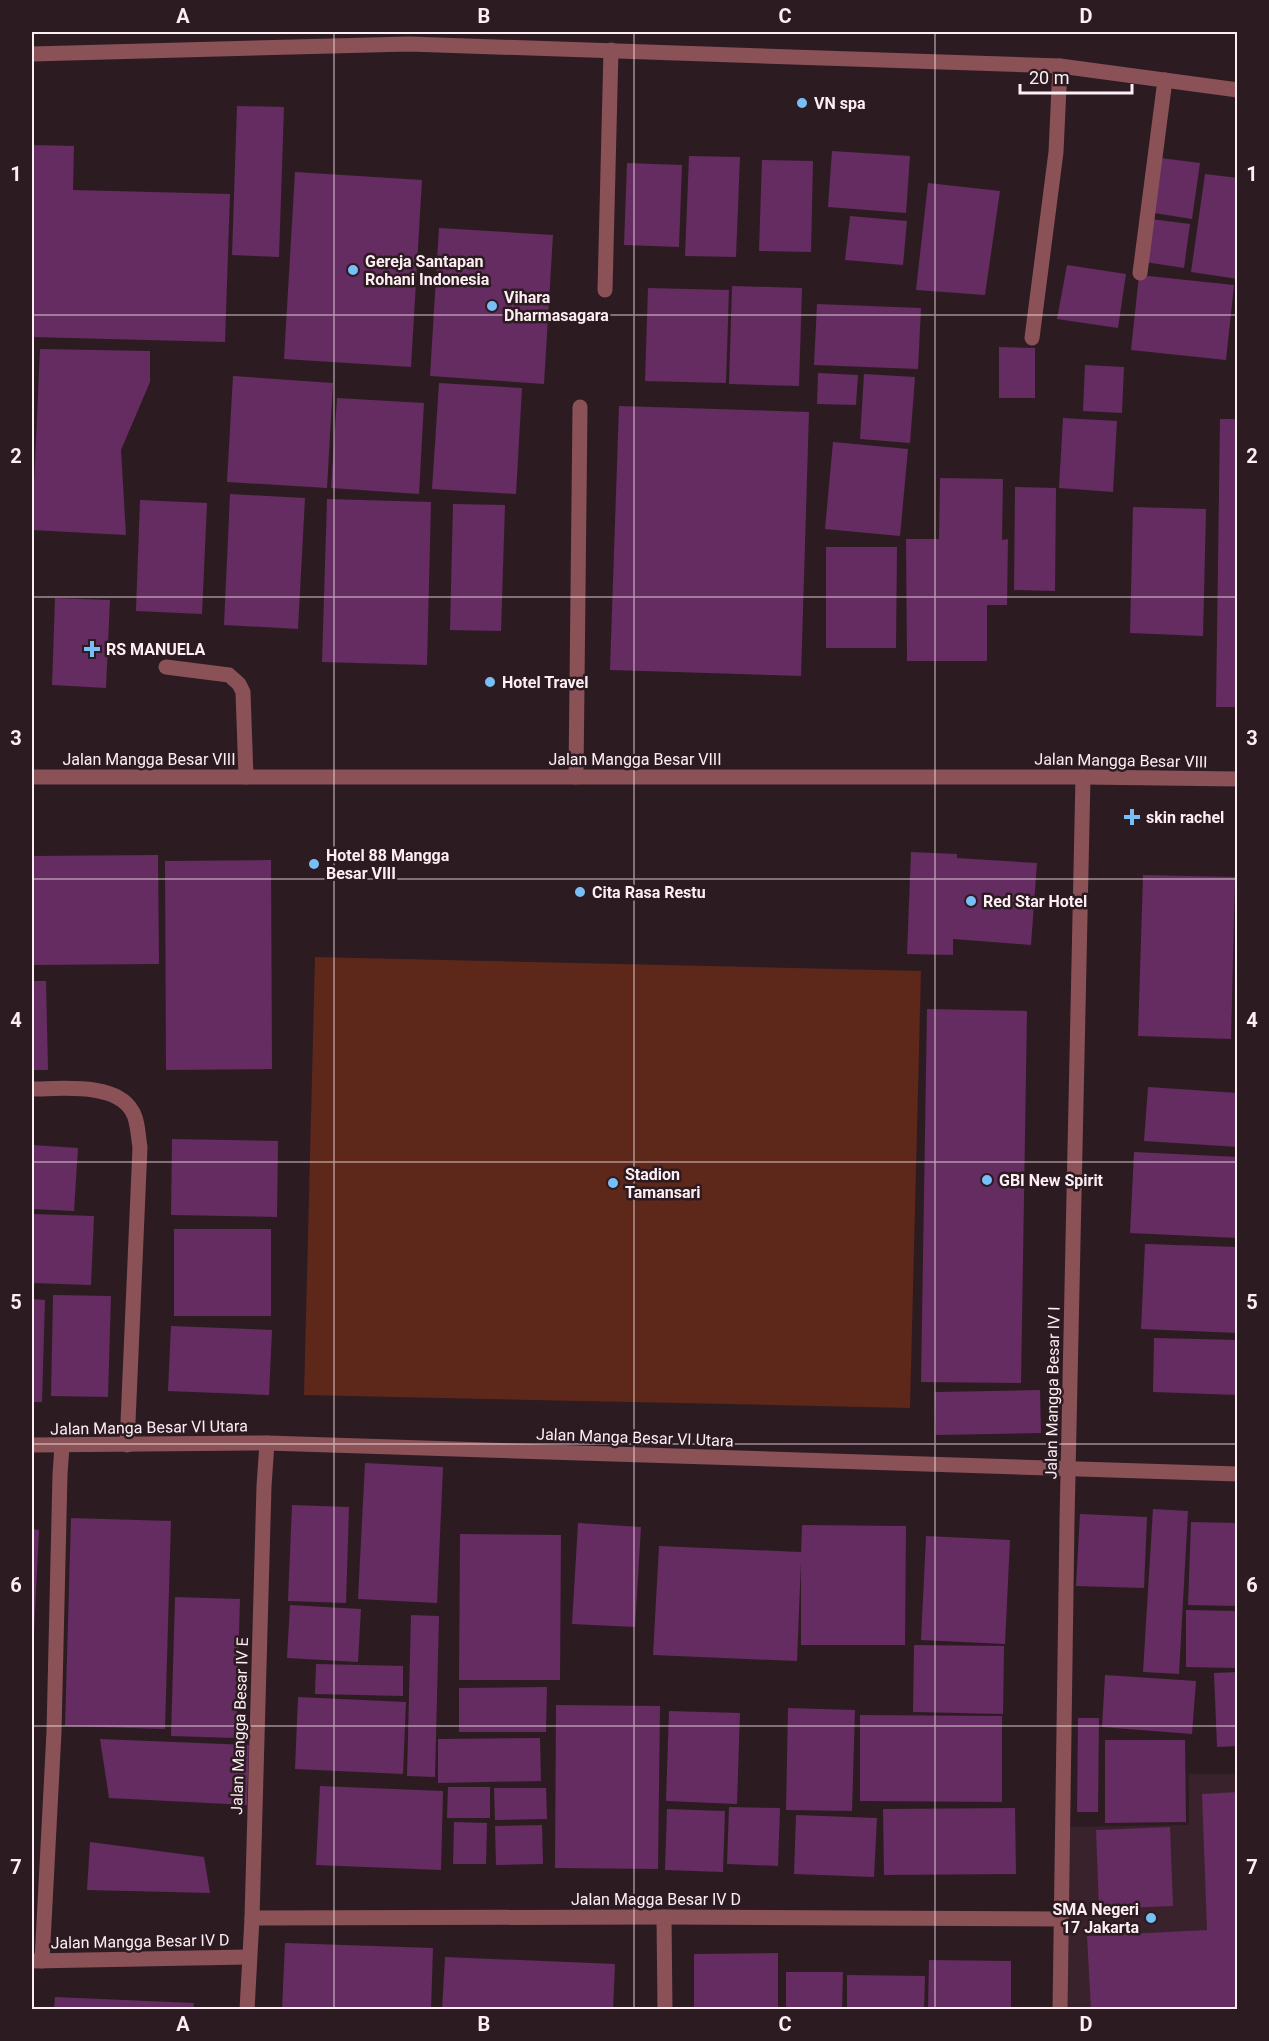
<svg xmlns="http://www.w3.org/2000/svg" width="1269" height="2041" font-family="Roboto,sans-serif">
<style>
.built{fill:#3a222d}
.green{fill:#5d2719}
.building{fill:#642c60}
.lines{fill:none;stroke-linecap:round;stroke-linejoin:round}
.minor{stroke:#8a5157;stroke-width:15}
.grid{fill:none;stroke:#fceef3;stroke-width:1.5;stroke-opacity:0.55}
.poi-dot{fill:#78bff7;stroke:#2d1b22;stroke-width:2}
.labels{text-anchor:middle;stroke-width:5;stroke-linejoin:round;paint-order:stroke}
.poi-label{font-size:16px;font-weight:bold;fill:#fceef3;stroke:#2d1b22;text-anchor:start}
.street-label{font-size:16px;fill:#fceef3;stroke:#2d1b22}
.neatline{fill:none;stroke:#fceef3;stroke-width:2}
.grid-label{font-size:20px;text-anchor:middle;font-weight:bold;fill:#fceef3}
</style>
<rect width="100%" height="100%" fill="#2d1b22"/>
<!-- built -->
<path class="built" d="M1189,1774H1237V2009H1067L1063,1827L1189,1825Z"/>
<!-- green -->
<path class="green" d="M315,957L921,971L910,1408L304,1395Z"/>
<!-- building -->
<g class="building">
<path d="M237,106L284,107L279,257L232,255Z"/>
<path d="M32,145L74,146L73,190L230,194L225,342L32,337Z"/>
<path d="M832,151L910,156L906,213L828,207Z"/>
<path d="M689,156L740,157L736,257L685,256Z"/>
<path d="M1161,158L1200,163L1192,219L1154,213Z"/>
<path d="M762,160L813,161L811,252L759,251Z"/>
<path d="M627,163L682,165L679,247L624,245Z"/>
<path d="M295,172L422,180L411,367L284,359Z"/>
<path d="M1205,174L1238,178V279L1191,272Z"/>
<path d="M928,183L1000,191L985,295L916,290Z"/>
<path d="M850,216L907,221L903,265L845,260Z"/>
<path d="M1151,219L1190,224L1184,268L1145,262Z"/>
<path d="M439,228L553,235L544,384L430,376Z"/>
<path d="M1067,265L1126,274L1118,328L1057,319Z"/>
<path d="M1139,275L1234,285L1226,360L1131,350Z"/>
<path d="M732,286L802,288L799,386L729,384Z"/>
<path d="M648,288L729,290L726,383L645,381Z"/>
<path d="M817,304L921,308L918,369L814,365Z"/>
<path d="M999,347L1035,348V398H999Z"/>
<path d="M40,349L150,351V382L121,450L126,535L32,530Z"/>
<path d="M1085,365L1124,367L1122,413L1083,411Z"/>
<path d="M818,373L858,375L856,405L817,404Z"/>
<path d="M864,374L915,377L910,443L860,439Z"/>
<path d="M233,376L333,383L327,488L227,482Z"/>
<path d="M439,383L522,388L516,494L432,489Z"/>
<path d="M337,398L424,403L419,494L331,488Z"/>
<path d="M619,406L809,412L801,676L610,670Z"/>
<path d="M1063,418L1117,421L1113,492L1059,488Z"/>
<path d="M1220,419H1238V707H1216Z"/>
<path d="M833,442L908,449L900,536L825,529Z"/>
<path d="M940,478L1003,479L1002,540L1008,539L1007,605H987V661H907L906,539H939Z"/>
<path d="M1015,487L1056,488L1055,591L1014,590Z"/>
<path d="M230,494L305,498L298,629L224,625Z"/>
<path d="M327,499L431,502L427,665L322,662Z"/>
<path d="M140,500L207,503L202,614L136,611Z"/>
<path d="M453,504L505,505L501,631L450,630Z"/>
<path d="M1133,507L1206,509L1203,636L1130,633Z"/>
<path d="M826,547H897L896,648H826Z"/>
<path d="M55,598L110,600L106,688L52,685Z"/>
<path d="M911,852L957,854V858L1037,863L1031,945L953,939V955L907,954Z"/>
<path d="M158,855L159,964L32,965V856Z"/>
<path d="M271,860L272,1069L166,1070L165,861Z"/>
<path d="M1143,875L1235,877L1231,1039L1138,1036Z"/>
<path d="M32,981H46L48,1070H32Z"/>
<path d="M927,1009L1027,1011L1021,1383L921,1382Z"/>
<path d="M1148,1087L1238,1093V1147L1144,1141Z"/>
<path d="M172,1139L278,1141L277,1217L171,1215Z"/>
<path d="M32,1145L78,1148L74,1211L32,1209Z"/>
<path d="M1134,1152L1238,1157V1238L1130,1233Z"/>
<path d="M32,1214L94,1216L91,1285L32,1283Z"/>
<rect x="174" y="1229" width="97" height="87"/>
<path d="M1145,1244L1238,1247V1333L1141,1329Z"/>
<path d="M53,1295L111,1296L108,1397L51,1396Z"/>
<path d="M32,1299L45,1300L42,1402H32Z"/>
<path d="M171,1326L272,1330L269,1395L168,1391Z"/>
<path d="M1154,1338L1238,1340L1237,1395L1153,1392Z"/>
<path d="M1040,1390L1041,1433L936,1435L935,1392Z"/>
<path d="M365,1463L443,1467L437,1603L358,1599Z"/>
<path d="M292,1505L349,1507L346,1603L288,1601Z"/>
<path d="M1153,1509L1188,1511L1179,1674L1143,1672Z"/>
<path d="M1080,1514L1147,1517L1144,1588L1076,1586Z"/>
<path d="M71,1518L171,1521L165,1729L65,1726Z"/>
<path d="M1191,1522L1238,1523V1606L1188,1605Z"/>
<path d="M578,1523L641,1527L635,1627L572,1624Z"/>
<path d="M802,1525L906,1526L905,1645H801V1561L797,1661L653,1655L659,1546L801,1552Z"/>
<path d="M32,1529L39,1530L34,1633H32Z"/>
<path d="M460,1534L561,1535L560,1680H459Z"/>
<path d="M926,1536L1010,1540L1005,1644L921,1640Z"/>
<path d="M175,1597L240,1599L236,1738L171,1736Z"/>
<path d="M290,1605L361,1609L358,1662L287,1658Z"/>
<path d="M1186,1610L1238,1611V1668L1186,1667Z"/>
<path d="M411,1615L439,1616L435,1777L407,1776Z"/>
<path d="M914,1645L1004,1646L1003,1714L913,1712Z"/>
<path d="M316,1664L403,1666V1696L315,1694Z"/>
<path d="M1238,1672V1746L1217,1747L1214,1673Z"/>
<path d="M1105,1675L1196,1681L1192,1734L1102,1727Z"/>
<path d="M547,1687L546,1732H459V1688Z"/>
<path d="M298,1697L406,1702L403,1774L295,1769Z"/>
<path d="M556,1705L660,1706L658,1869L555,1868Z"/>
<path d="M788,1708L855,1710L852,1811L786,1810Z"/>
<path d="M669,1711L740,1713L737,1804L666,1801Z"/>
<path d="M860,1715L1002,1716V1802L860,1801Z"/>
<path d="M1078,1718H1099L1098,1812H1077Z"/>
<path d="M540,1738L541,1781L438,1783V1739Z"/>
<path d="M100,1739L249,1745L247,1805L109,1798Z"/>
<path d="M1105,1740H1185L1186,1822L1105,1823Z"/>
<path d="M320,1786L443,1791L441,1870L316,1865Z"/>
<path d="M448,1787H490V1818H447Z"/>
<path d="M494,1788H546L547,1819L495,1820Z"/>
<path d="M1238,1792V2010H1210V2007L1091,2010L1087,1936L1207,1930L1202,1794Z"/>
<path d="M729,1807L780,1808L778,1866L727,1864Z"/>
<path d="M1015,1808L1016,1874L884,1875L883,1809Z"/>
<path d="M667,1809L725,1811L723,1872L665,1870Z"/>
<path d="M796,1815L877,1818L874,1877L794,1874Z"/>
<path d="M454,1822L487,1823L486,1864H453Z"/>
<path d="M542,1825L543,1864L496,1865L495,1826Z"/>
<path d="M1170,1827L1173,1906L1099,1909L1096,1830Z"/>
<path d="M90,1842L204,1857L210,1893L87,1890Z"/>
<path d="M285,1943L433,1948L431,2010H282Z"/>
<path d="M778,1953V2010H694V1954Z"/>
<path d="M445,1957L615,1964L613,2010H442Z"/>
<path d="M929,1960L1011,1961V2010H928Z"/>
<path d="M786,1972H843L842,2010H786Z"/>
<path d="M847,1975L925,1976L924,2010H847Z"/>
<path d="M55,1997L194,2003L193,2010H54Z"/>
</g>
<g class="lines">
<!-- minor -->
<g class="minor">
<path d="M32,54L409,44L1060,66L1238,90"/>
<path d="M1140,273L1165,80"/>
<path d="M605,290L611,50"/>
<path d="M1032,338L1056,152L1060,66"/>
<path d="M166,667L229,675L239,684L243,692L246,777"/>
<path d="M32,777H1083L1238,779"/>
<path d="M576,777L580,407"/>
<path d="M32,1089C60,1089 116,1082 132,1111C138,1120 138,1136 140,1147L127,1445"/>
<path d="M32,1445L267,1443L1238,1474"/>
<path d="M664,1917L665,2010"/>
<path d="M252,1918L664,1917L1060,1919"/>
<path d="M32,1961L248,1957"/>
<path d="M42,1961L54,1732L60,1474L62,1446"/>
<path d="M247,2010L252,1918L264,1486L267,1443"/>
<path d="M1060,2010L1067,1521L1083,777"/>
</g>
</g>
<!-- grid -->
<path class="grid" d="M334,32V2010M634,32V2010M935,32V2010M32,315H1238M32,597H1238M32,879H1238M32,1162H1238M32,1444H1238M32,1726H1238"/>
<!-- markers -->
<g class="poi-dot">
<circle cx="802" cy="103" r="6"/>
<circle cx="353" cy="270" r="6"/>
<circle cx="492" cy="306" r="6"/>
<path d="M89 640h6v6h6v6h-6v6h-6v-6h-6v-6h6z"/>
<circle cx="490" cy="682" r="6"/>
<path d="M1129 808h6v6h6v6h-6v6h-6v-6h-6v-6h6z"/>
<circle cx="314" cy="864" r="6"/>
<circle cx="580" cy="892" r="6"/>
<circle cx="971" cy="901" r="6"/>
<circle cx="987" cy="1180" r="6"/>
<circle cx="613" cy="1183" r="6"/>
<circle cx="1151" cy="1918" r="6"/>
</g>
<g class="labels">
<!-- poi labels -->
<g class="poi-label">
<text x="814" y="109">VN spa</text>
<text x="365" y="267">Gereja Santapan<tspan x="365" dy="18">Rohani Indonesia</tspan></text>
<text x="504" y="303">Vihara<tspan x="504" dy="18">Dharmasagara</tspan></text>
<text x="106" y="655">RS MANUELA</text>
<text x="502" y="688">Hotel Travel</text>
<text x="1146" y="823">skin rachel</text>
<text x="326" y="861">Hotel 88 Mangga<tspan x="326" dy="18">Besar VIII</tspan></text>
<text x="592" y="898">Cita Rasa Restu</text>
<text x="983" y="907">Red Star Hotel</text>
<text x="625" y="1180">Stadion<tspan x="625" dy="18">Tamansari</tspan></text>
<text x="999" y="1186">GBI New Spirit</text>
<text x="1139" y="1915" text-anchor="end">SMA Negeri<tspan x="1139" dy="18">17 Jakarta</tspan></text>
</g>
<!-- street labels -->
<g class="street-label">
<text x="149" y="765">Jalan Mangga Besar VIII</text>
<text x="635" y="765">Jalan Mangga Besar VIII</text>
<text transform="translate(1121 760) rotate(1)" y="6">Jalan Mangga Besar VIII</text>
<text transform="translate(1052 1393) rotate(-89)" y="6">Jalan Mangga Besar IV I</text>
<text transform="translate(149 1427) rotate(-1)" y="6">Jalan Manga Besar VI Utara</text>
<text transform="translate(635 1437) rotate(2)" y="6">Jalan Manga Besar VI Utara</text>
<text transform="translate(239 1726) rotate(-88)" y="6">Jalan Mangga Besar IV E</text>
<text x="656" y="1905">Jalan Magga Besar IV D</text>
<text transform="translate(140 1941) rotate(-1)" y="6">Jalan Mangga Besar IV D</text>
</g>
</g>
<!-- border -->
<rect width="1269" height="2041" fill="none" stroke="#2d1b22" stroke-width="66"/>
<!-- scale -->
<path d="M1020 84v9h112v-9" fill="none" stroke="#fceef3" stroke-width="3"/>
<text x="1029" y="84" font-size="18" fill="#fceef3" stroke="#2d1b22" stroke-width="4.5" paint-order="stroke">20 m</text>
<rect x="33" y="33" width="1203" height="1975" class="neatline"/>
<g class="grid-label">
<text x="183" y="23">A</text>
<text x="484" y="23">B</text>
<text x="785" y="23">C</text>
<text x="1086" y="23">D</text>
<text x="16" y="181">1</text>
<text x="1252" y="181">1</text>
<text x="16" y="463">2</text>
<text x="1252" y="463">2</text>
<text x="16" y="745">3</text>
<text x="1252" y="745">3</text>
<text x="16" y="1027">4</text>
<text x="1252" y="1027">4</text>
<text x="16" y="1309">5</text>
<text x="1252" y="1309">5</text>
<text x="16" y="1592">6</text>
<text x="1252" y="1592">6</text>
<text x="16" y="1874">7</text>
<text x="1252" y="1874">7</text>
<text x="183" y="2031">A</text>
<text x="484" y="2031">B</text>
<text x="785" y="2031">C</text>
<text x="1086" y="2031">D</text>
</g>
</svg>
